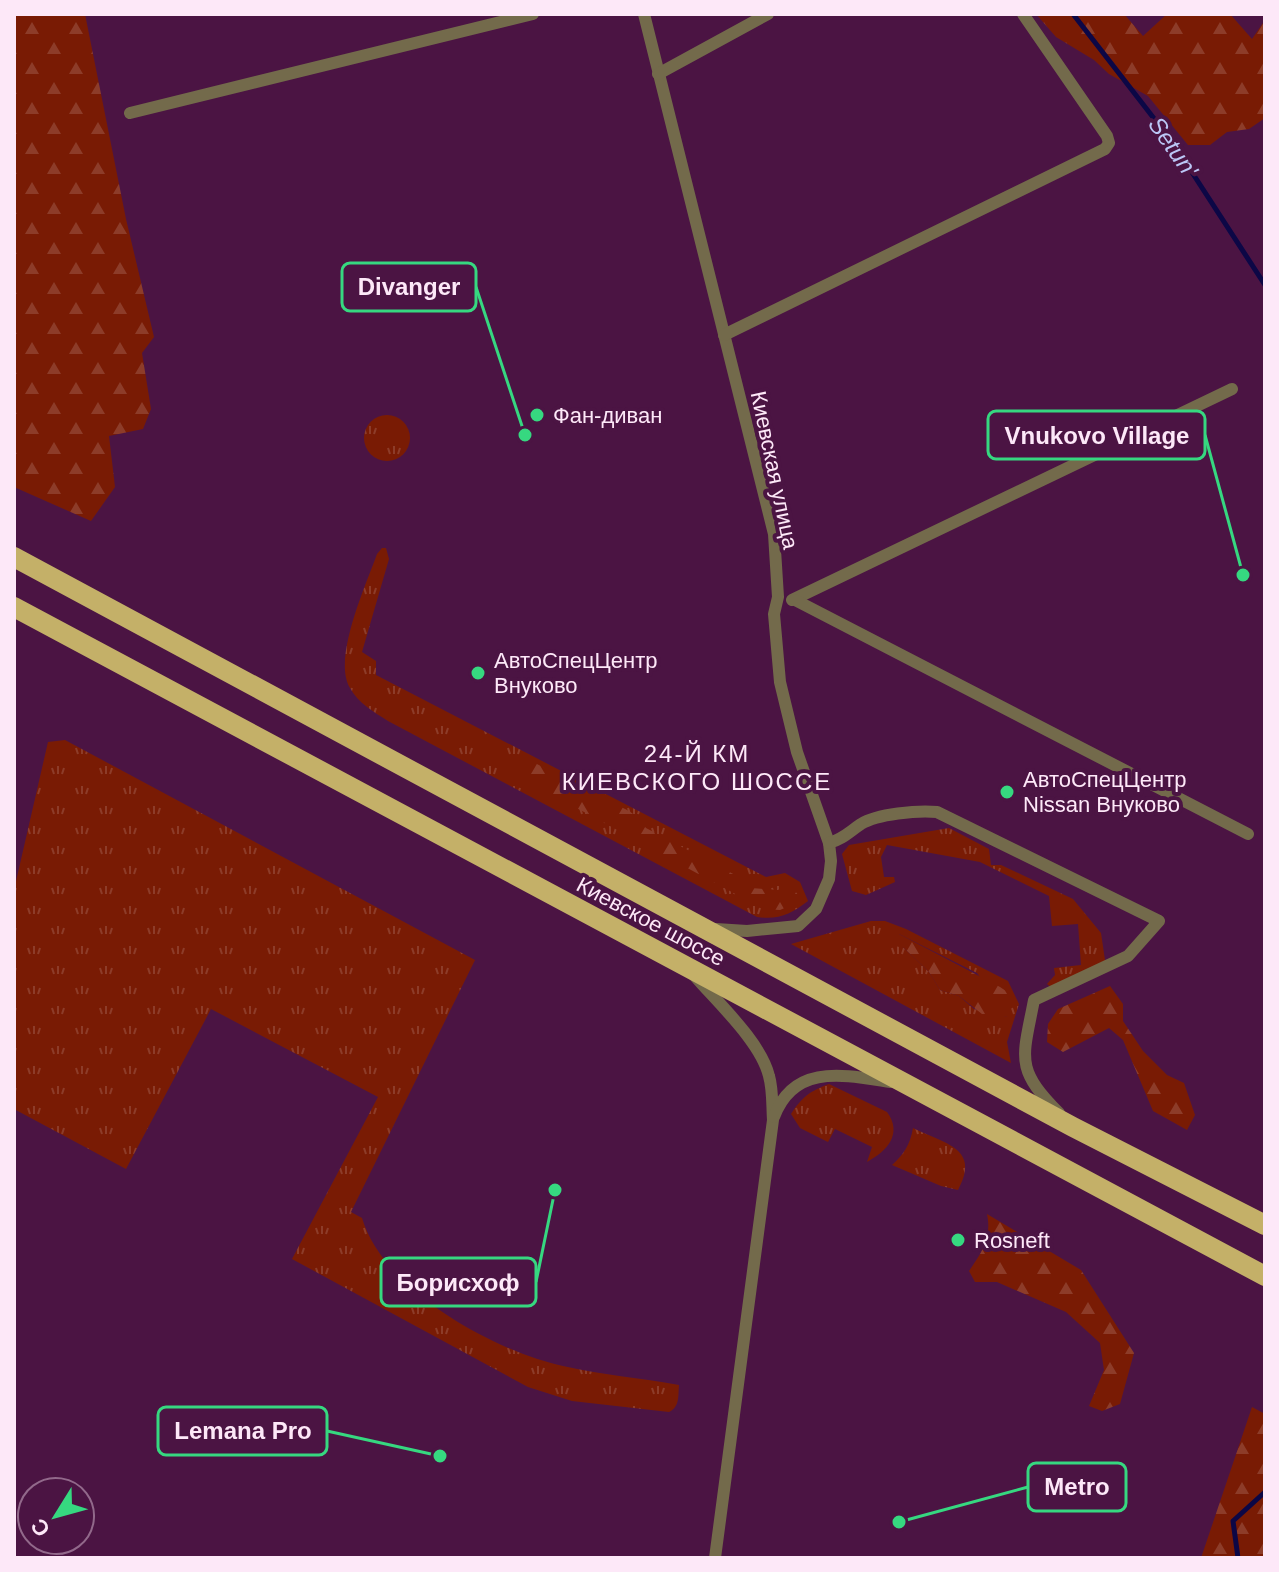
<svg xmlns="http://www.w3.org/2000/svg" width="1279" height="1572" font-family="Helvetica,sans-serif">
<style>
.grass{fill:url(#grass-tufts);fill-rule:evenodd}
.forest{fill:url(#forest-firs)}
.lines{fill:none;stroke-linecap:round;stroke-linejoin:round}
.stream{stroke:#0c0746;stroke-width:5}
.minor{stroke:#736a4b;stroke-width:12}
.trunk{stroke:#c4b068;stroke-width:20}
.poi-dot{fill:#36d880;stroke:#4b1443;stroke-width:3}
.labels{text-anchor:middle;stroke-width:8;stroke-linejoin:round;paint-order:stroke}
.poi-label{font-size:22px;fill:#fde8f8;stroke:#4b1443;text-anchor:start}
.street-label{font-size:22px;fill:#fde8f8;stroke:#4b1443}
.water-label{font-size:24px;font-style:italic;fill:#bbc7f6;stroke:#4b1443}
.neighbourhood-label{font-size:24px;letter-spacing:2px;fill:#fde8f8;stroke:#4b1443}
.leader{fill:none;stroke:#36d880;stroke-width:3}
.callout-dot{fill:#36d880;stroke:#4b1443;stroke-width:3}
.callout{fill:#4b1443;stroke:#36d880;stroke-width:3}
.callout-label{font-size:24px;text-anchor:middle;font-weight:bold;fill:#fde8f8}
</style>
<defs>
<pattern id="grass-tufts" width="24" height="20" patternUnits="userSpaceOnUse" patternTransform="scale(2)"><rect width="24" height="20" fill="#791b04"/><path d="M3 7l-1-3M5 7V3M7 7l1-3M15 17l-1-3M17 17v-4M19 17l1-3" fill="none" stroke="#8d3c29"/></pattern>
<pattern id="forest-firs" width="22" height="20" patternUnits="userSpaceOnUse" patternTransform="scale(2)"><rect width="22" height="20" fill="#791b04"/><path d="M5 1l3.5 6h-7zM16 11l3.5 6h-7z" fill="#8d3c29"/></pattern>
</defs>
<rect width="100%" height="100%" fill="#4b1443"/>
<!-- grass -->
<g class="grass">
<circle cx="387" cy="438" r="23"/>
<path d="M382,548H386L389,559L362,652L376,661V675L766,877L785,873L800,882L808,901C791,914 779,920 757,917L388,721C374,712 358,703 350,688C332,659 366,585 377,554Z"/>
<path d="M65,740L475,960L351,1212L362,1218C383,1290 494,1351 563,1366C601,1375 641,1378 679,1385C678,1395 680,1407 669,1412L572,1401L528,1387L292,1259L378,1097L211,1009L126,1169L14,1109V890L48,742Z"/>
<path d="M949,828L989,849L991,865H1001L1073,899L1101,933L1106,967L1052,988L1047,984L1055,975L1054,968L1081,965L1078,924L1052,926L1049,896L980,862L887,845L881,857L884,877H894L895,882L866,895L852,891L842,854L849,845Z"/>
<path d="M871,921H885L906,929L1008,981L1019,1004L1007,1042L1011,1063L791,944ZM876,934H899L977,973L1008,1017L974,1009L959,996L940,990L929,972L904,948Z"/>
<path d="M829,1084L887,1112C903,1134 887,1151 867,1162L872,1147L835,1129L828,1142L800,1128L791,1114C802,1097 810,1091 829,1084Z"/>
<path d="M913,1128C945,1144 981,1148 958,1190L941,1186L892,1165C904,1154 910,1145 913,1128Z"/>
</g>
<!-- forest -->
<g class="forest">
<path d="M14,14H85L126,219L154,337L142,353L151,409L143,429L109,436L115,487L91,521L14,487Z"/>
<path d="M1036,14H1124L1143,36L1167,14H1230L1252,39L1265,20V118L1249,129L1227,132L1210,145H1188L1148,96L1109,74L1094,60L1056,37Z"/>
<path d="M529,760L627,810L635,815L646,828L737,876L751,888L778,890L786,884L793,888L798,895L796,903L780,910L763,909L525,780L517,772L521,764Z"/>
<path d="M875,934H899L1000,987L1009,993L1013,1004L1008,1017L982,1014L959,996L940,990L929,972L904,948L872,941Z"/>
<path d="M1110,986L1123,1004V1021L1143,1051L1167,1075L1184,1083L1195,1115L1187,1130L1153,1111L1123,1040L1109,1028L1063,1052L1047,1042L1048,1024L1058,1009Z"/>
<path d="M987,1214L1081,1270L1134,1353L1120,1404L1102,1411L1089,1406L1104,1370L1100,1343L1066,1312L997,1282H975L969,1271C982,1252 992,1238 987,1214Z"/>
<path d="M1252,1407L1265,1414V1558H1201Z"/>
</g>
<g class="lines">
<!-- stream -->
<g class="stream">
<path d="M1073,14L1173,143L1265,285"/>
<path d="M1238,1558L1233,1521L1265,1492"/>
</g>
<!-- minor -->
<g class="minor">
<path d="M644,14L774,534L778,597L774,614L780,682L797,752L829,843L831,861L829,879L816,909L798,926L747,931L716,929"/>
<path d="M658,74L768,14"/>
<path d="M130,113L533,14"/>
<path d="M724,335L1105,149L1109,143L1107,136L1023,14"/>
<path d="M792,600L1232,389"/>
<path d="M795,600L1248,834"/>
<path d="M829,843C843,839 849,832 861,824C877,814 918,810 937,812L1159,921L1128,956L1034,1000C1023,1058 1014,1068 1059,1113"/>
<path d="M694,975C717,1002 761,1042 769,1076C773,1090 772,1106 773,1120L715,1558"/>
<path d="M774,1117C794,1063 844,1075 891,1082"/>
</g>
<!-- trunk -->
<g class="trunk">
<path d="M14,557L1073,1127L1265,1225"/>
<path d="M14,607L1265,1276"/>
</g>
</g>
<!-- markers -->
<g class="poi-dot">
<circle cx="537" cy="415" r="8"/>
<circle cx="478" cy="673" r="8"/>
<circle cx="1007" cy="792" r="8"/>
<circle cx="958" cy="1240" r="8"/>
</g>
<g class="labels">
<!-- poi labels -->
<g class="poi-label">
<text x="553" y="423">Фан-диван</text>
<text x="494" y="668">АвтоСпецЦентр<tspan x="494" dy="25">Внуково</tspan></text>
<text x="1023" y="787">АвтоСпецЦентр<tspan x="1023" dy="25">Nissan Внуково</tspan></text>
<text x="974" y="1248">Rosneft</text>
</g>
<!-- street labels -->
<g class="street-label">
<text transform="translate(775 470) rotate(78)" y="8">Киевская улица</text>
<text transform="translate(651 921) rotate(28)" y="8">Киевское шоссе</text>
</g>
<!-- water labels -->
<g class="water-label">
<text transform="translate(1173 147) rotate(55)" y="8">Setun'</text>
</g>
<!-- neighbourhood labels -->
<g class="neighbourhood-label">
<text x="697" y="762">24-Й КМ<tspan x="697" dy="28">КИЕВСКОГО ШОССЕ</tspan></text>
</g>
</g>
<!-- callouts -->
<path class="leader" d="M525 435L476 287M1243 575L1205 435M555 1190L536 1282M440 1456L327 1431M899 1522L1028 1487"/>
<g class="callout-dot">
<circle cx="525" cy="435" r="8"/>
<circle cx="1243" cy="575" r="8"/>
<circle cx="555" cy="1190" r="8"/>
<circle cx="440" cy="1456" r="8"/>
<circle cx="899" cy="1522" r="8"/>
</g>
<g class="callout">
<rect x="342" y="263" width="134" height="48" rx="8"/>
<rect x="988" y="411" width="217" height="48" rx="8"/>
<rect x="381" y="1258" width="155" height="48" rx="8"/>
<rect x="158" y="1407" width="169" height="48" rx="8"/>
<rect x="1028" y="1463" width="98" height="48" rx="8"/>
</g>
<g class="callout-label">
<text x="409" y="295">Divanger</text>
<text x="1097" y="444">Vnukovo Village</text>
<text x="458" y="1291">Борисхоф</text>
<text x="243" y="1439">Lemana Pro</text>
<text x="1077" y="1495">Metro</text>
</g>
<!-- border -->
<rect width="1279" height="1572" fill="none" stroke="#fde8f8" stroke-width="32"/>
<!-- north arrow -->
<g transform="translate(56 1516) rotate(233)"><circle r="38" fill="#4b1443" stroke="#92698b" stroke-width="2"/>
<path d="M0-6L14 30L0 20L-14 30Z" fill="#36d880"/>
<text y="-12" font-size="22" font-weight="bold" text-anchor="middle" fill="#fde8f8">С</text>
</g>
</svg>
